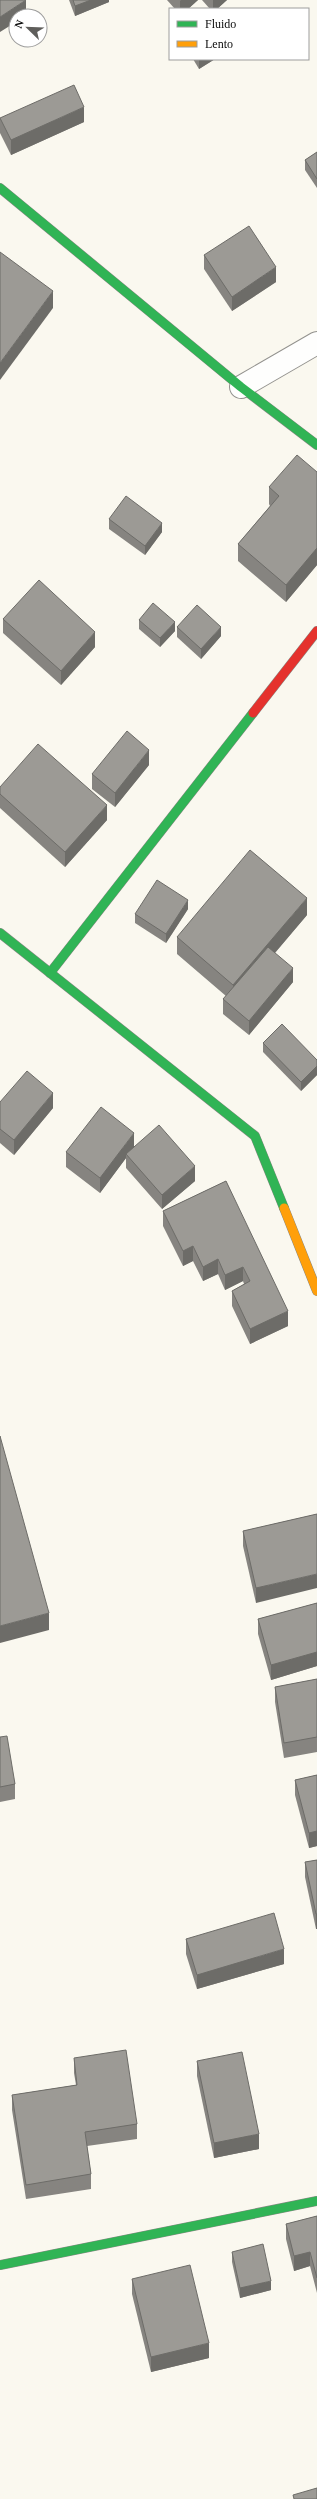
<svg xmlns="http://www.w3.org/2000/svg" width="317" height="2499" font-family="'Times New Roman',serif">
<style>
.lines{fill:none;stroke-linecap:round;stroke-linejoin:round}
.street-casing{stroke:#93928e;stroke-width:24}
.fast-casing{stroke:#898884;stroke-width:10}
.slow-casing{stroke:#898884;stroke-width:10}
.jam-casing{stroke:#898884;stroke-width:10}
.street{stroke:#fefefd;stroke-width:22}
.fast{stroke:#30b455;stroke-width:9}
.slow{stroke:#ff9f0a;stroke-width:9}
.jam{stroke:#e5322d;stroke-width:9}
.wall{fill:#868480}
.shaded-wall{fill:#6d6c68}
.building{fill:#9c9a95;stroke:#6d6c68}
</style>
<rect width="100%" height="100%" fill="#faf8ef"/>
<g class="lines">
<!-- street casing -->
<g class="street-casing">
<path id="street" d="M241,387L317,343"/>
</g>
<!-- fast casing -->
<g class="fast-casing">
<g id="fast">
<path d="M0,188L241,387L317,445"/>
<path d="M0,933L255,1136L284,1208"/>
<path d="M50,973L253,713"/>
<path d="M0,2265L317,2201"/>
</g>
</g>
<!-- slow casing -->
<g class="slow-casing">
<path id="slow" d="M284,1208L317,1291"/>
</g>
<!-- jam casing -->
<g class="jam-casing">
<path id="jam" d="M253,713L317,631"/>
</g>
<!-- street -->
<use href="#street" class="street"/>
<!-- fast -->
<use href="#fast" class="fast"/>
<!-- slow -->
<use href="#slow" class="slow"/>
<!-- jam -->
<use href="#jam" class="jam"/>
</g>
<!-- wall -->
<g class="wall">
<path d="M69,0H109V2L75,16Z"/>
<path d="M167,0H198L188,9H175Z"/>
<path d="M202,0H227L217,9H210Z"/>
<path d="M193,59H215L199,69Z"/>
<path d="M0,118L84,122L11,155L0,133Z"/>
<path d="M317,152V188L305,170V160Z"/>
<path d="M204,255L276,282L232,311L204,269Z"/>
<path d="M317,472V565L286,602L238,561V544L270,506L269,504V487Z"/>
<path d="M109,519L162,532L145,555L109,529Z"/>
<path d="M3,619L95,647L61,685L3,633Z"/>
<path d="M139,620L175,631L160,647L139,629Z"/>
<path d="M177,627L221,636L201,659L177,637Z"/>
<path d="M149,765L115,807L92,789V774Z"/>
<path d="M0,787L107,820L65,867L0,808Z"/>
<path d="M188,909L166,943L135,923V914Z"/>
<path d="M307,915L275,953L293,982L249,1035L223,1014V999L226,996L177,954V937Z"/>
<path d="M263,1043L317,1060V1075L301,1091L263,1052Z"/>
<path d="M0,1102L53,1108L14,1155L0,1143Z"/>
<path d="M134,1147L195,1181L162,1209L126,1168V1158L100,1193L66,1167V1152Z"/>
<path d="M226,1181L288,1326L250,1344L232,1306V1291L244,1284L243,1281L225,1290L218,1274L203,1281L193,1261L183,1266L163,1226V1211Z"/>
<path d="M317,1514L256,1603L243,1546V1531Z"/>
<path d="M317,1603V1666L271,1680L258,1634V1619Z"/>
<path d="M317,1679V1752L284,1758L275,1702V1687Z"/>
<path d="M0,1737L15,1784V1799L0,1802Z"/>
<path d="M317,1775V1846L309,1848L295,1795V1780Z"/>
<path d="M317,1860L316,1929L305,1877V1862Z"/>
<path d="M186,1939L284,1964L197,1989L186,1954Z"/>
<path d="M74,2058L137,2124V2139L87,2146L91,2174V2189L26,2199L12,2110V2095L76,2085L74,2073Z"/>
<path d="M197,2061L259,2149L214,2158L197,2076Z"/>
<path d="M317,2216V2293L310,2266L294,2271L286,2239V2224Z"/>
<path d="M232,2252L271,2290L240,2298L232,2262Z"/>
<path d="M132,2279L209,2358L151,2372L132,2294Z"/>
</g>
<!-- shaded-wall -->
<g class="shaded-wall">
<path d="M26,0V15L25,16H16V22L0,32V17Z"/>
<path d="M91,0H109V2L75,16V6Z"/>
<path d="M181,0H198L188,9H180V1Z"/>
<path d="M213,0H227L217,9H213Z"/>
<path d="M199,59H215L199,69Z"/>
<path d="M84,107V122L11,155V140Z"/>
<path d="M276,267V282L232,311V297Z"/>
<path d="M53,291V308L0,380V363Z"/>
<path d="M162,523V532L145,555V546Z"/>
<path d="M317,548V565L286,602V585Z"/>
<path d="M175,622V631L160,647V638Z"/>
<path d="M221,627V636L201,659V649Z"/>
<path d="M95,632V647L61,685V671Z"/>
<path d="M149,750V765L115,807V793Z"/>
<path d="M107,805V820L65,867V852Z"/>
<path d="M307,898V915L233,1002V985Z"/>
<path d="M188,900V909L166,943V934Z"/>
<path d="M293,968V982L249,1035V1021Z"/>
<path d="M317,1066V1075L301,1091V1082Z"/>
<path d="M53,1093V1108L14,1155V1140Z"/>
<path d="M134,1133V1148L126,1154V1158L100,1193V1178Z"/>
<path d="M195,1166V1181L162,1209V1195Z"/>
<path d="M193,1246V1261L183,1266V1251Z"/>
<path d="M218,1259V1274L203,1281V1267Z"/>
<path d="M243,1267V1281L225,1290V1275Z"/>
<path d="M288,1311V1326L250,1344V1329Z"/>
<path d="M317,1574V1588L256,1603V1588Z"/>
<path d="M49,1613V1630L0,1643V1626Z"/>
<path d="M317,1652V1666L271,1680V1665Z"/>
<path d="M317,1831V1846L309,1848V1833Z"/>
<rect x="316" y="1914" width="1" height="15"/>
<path d="M284,1949V1964L197,1989V1975Z"/>
<path d="M259,2134V2149L214,2158V2143Z"/>
<path d="M310,2252V2266L294,2271V2256Z"/>
<path d="M271,2281V2290L240,2298V2288Z"/>
<path d="M209,2343V2358L151,2372V2357Z"/>
</g>
<!-- building -->
<g class="building">
<path d="M0,0H26L0,17Z"/>
<path d="M73,0H91L75,6Z"/>
<path d="M74,85L84,107L11,140L0,118Z"/>
<path d="M317,152V179L305,160Z"/>
<path d="M249,226L276,267L232,297L204,255Z"/>
<path d="M0,252L53,291L0,363Z"/>
<path d="M297,455L317,472V548L286,585L238,544L279,496L269,487Z"/>
<path d="M126,496L162,523L145,546L109,519Z"/>
<path d="M39,580L95,632L61,671L3,619Z"/>
<path d="M153,603L175,622L160,638L139,620Z"/>
<path d="M197,605L221,627L201,649L177,627Z"/>
<path d="M127,731L149,750L115,793L92,774Z"/>
<path d="M38,744L107,805L65,852L0,794V787Z"/>
<path d="M250,850L307,898L233,985L177,937Z"/>
<path d="M157,880L188,900L166,934L135,914Z"/>
<path d="M268,947L293,968L249,1021L223,999Z"/>
<path d="M282,1024L317,1060V1066L301,1082L263,1043Z"/>
<path d="M27,1071L53,1093L14,1140L0,1129V1102Z"/>
<path d="M101,1107L134,1133L100,1178L66,1152Z"/>
<path d="M159,1125L195,1166L162,1195L126,1154Z"/>
<path d="M226,1181L288,1311L250,1329L232,1291L250,1281L243,1267L225,1275L218,1259L203,1267L193,1246L183,1251L163,1211Z"/>
<path d="M0,1436L49,1613L0,1626Z"/>
<path d="M317,1514V1574L256,1588L243,1531Z"/>
<path d="M317,1603V1652L271,1665L258,1619Z"/>
<path d="M317,1679V1737L284,1743L275,1687Z"/>
<path d="M7,1736L15,1784L0,1787V1737Z"/>
<path d="M317,1775V1831L309,1833L295,1780Z"/>
<path d="M317,1860V1914H316L305,1862Z"/>
<path d="M274,1913L284,1949L197,1975L186,1939Z"/>
<path d="M126,2050L137,2124L85,2132L91,2174L26,2185L12,2095L77,2085L74,2058Z"/>
<path d="M242,2052L259,2134L214,2143L197,2061Z"/>
<path d="M317,2216V2278L310,2252L294,2256L286,2224Z"/>
<path d="M263,2244L271,2281L240,2288L232,2252Z"/>
<path d="M190,2265L209,2343L151,2357L132,2279Z"/>
<path d="M317,2488V2499H294L293,2495Z"/>
</g>
<!-- legend -->
<rect x="169" y="8" width="140" height="52" fill="#ffffff" stroke="#9d9d9d"/>
<rect x="177" y="21" width="20" height="6" fill="#30b455" stroke="#9d9d9d"/>
<text x="205" y="28" font-size="12" fill="#0b0b0b">Fluido</text>
<rect x="177" y="41" width="20" height="6" fill="#ff9f0a" stroke="#9d9d9d"/>
<text x="205" y="48" font-size="12" fill="#0b0b0b">Lento</text>
<!-- north arrow -->
<g transform="translate(28 28) rotate(293)"><circle r="19" fill="#ffffff" stroke="#9d9d9d"/>
<path d="M0-3L7 15L0 10L-7 15Z" fill="#5f5e5b"/>
<text y="-6" font-size="11" font-weight="bold" text-anchor="middle" fill="#0b0b0b">N</text>
</g>
</svg>
